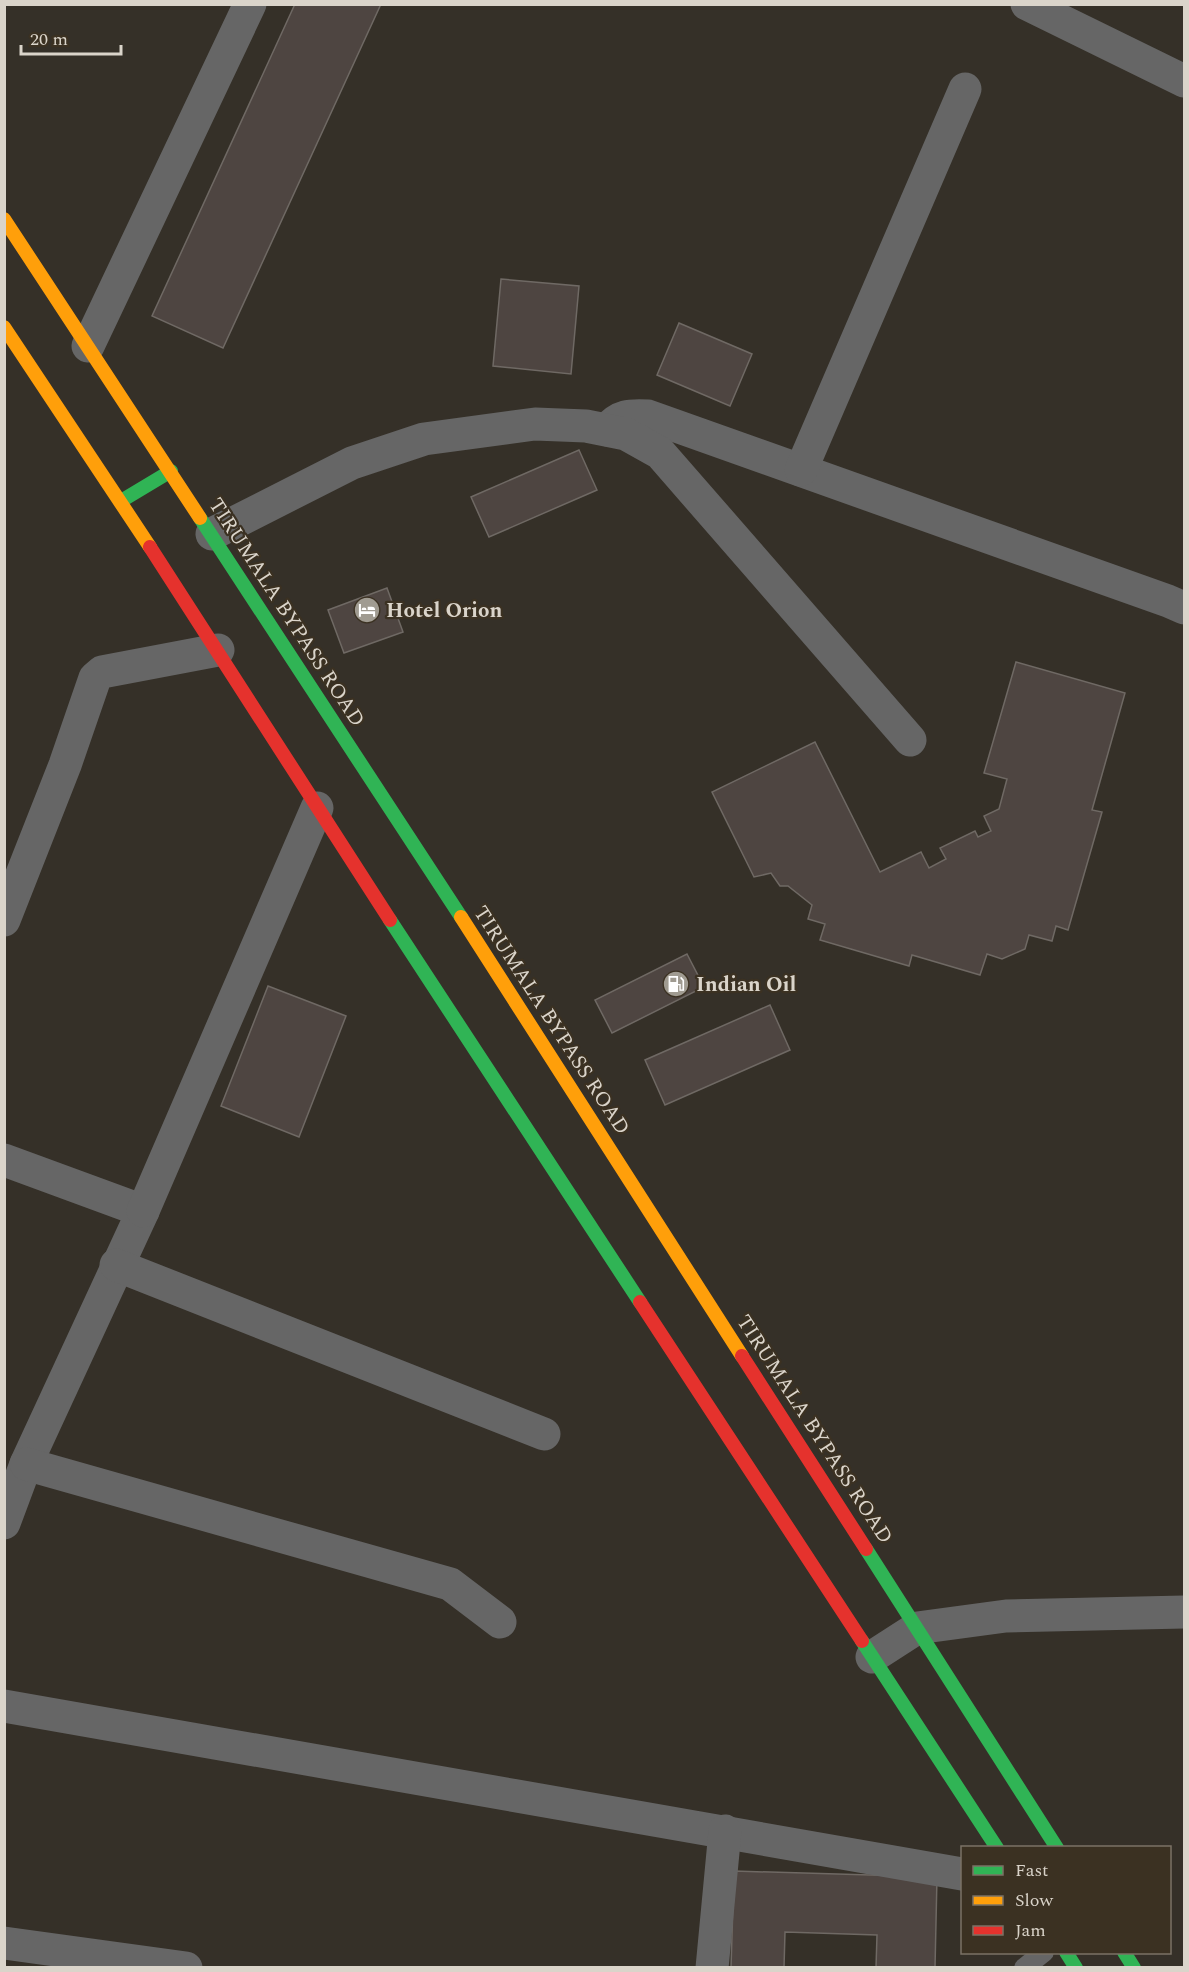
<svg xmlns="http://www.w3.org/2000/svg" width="1189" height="1972" font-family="Spectral,serif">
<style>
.building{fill:#4e4541;stroke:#6f6964;stroke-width:1.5}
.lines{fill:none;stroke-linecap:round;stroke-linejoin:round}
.lane{stroke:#666;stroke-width:20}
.street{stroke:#666;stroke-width:33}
.fast{stroke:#30b455;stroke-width:14}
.slow{stroke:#ff9f0a;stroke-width:14}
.jam{stroke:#e5322d;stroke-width:14}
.labels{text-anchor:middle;stroke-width:4.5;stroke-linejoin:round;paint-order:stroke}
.poi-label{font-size:21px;font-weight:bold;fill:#dad4ca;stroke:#3b3122;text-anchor:start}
.street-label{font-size:21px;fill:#dad4ca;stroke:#3b3122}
</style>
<rect width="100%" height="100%" fill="#353028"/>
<!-- building -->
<g class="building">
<path d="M295,4H381L223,348L152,316Z"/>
<path d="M501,279L579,286L571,374L493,366Z"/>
<path d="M679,323L752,354L730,406L657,375Z"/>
<path d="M579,450L597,490L489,537L471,497Z"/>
<path d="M387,588L403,632L344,653L328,610Z"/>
<path d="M1016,662L1125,693L1092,810L1102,812L1068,930L1056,926L1052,941L1029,935L1025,949L1002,959L987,954L980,975L912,955L909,966L820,940L825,924L808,919L812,905L788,886H780L771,873L754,877L712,792L815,742L880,872L921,852L929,868L946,859L940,848L975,831L978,837L991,831L984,816L999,809L1007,779L984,773Z"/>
<path d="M687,954L704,987L612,1033L595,1000Z"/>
<path d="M268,986L346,1016L299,1137L221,1106Z"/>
<path d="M770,1005L790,1050L665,1105L645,1060Z"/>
<path d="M734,1871L937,1877L935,1968H876L877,1935L785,1932L784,1968H731Z"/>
</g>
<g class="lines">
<!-- lane -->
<path class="lane" d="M1024,1968L1044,1952"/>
<!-- street -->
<g class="street">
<path d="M1027,4L1184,81"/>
<path d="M88,346L250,4"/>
<path d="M607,430C619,415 630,415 648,416L1168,601L1184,608"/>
<path d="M801,470L965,89"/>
<path d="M212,534L352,463L424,439L535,424L586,426L626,434L660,453L910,740"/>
<path d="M4,920L65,765L95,678L102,672L218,650"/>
<path d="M4,1160L143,1211L26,1464L4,1523"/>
<path d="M143,1211L317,808"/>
<path d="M116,1265L544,1434"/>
<path d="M26,1464L450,1584L500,1622"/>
<path d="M872,1657L917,1628L1006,1616L1184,1612"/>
<path d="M4,1706L962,1874"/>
<path d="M4,1943L186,1968"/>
<path d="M712,1968L725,1831"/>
</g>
<!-- fast -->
<g class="fast">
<path d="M121,501L171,471"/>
<path d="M200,518L461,917"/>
<path d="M390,920L640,1302"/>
<path d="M866,1549L1057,1848"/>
<path d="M862,1641L997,1848"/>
<path d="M1066,1952L1076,1968"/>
<path d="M1124,1952L1134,1968"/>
</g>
<!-- slow -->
<g class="slow">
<path d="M4,219L200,518"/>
<path d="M4,327L150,547"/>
<path d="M461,917L742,1356"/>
</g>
<!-- jam -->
<g class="jam">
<path d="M150,547L390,920"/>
<path d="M640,1302L862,1641"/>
<path d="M742,1356L866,1549"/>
</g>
</g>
<!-- icons -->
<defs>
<g id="hotel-disc" transform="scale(1.35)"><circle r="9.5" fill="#a09b91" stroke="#3b3122"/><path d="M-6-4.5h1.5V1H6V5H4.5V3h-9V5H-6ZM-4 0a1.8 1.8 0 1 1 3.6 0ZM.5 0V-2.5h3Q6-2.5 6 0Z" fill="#fff"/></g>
<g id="fuel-disc" transform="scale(1.35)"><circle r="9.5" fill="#a09b91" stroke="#3b3122"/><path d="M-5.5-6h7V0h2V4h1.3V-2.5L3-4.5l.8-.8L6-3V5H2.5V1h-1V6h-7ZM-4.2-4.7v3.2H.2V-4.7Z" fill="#fff"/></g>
</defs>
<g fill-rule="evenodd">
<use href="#hotel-disc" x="367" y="610"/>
<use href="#fuel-disc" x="676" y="984"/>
</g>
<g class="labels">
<!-- poi labels -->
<g class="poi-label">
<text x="386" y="617">Hotel Orion</text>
<text x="696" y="991">Indian Oil</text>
</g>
<!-- street labels -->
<g class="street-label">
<text transform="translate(287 612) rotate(57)" y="7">TIRUMALA BYPASS ROAD</text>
<text transform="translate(552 1020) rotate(57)" y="7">TIRUMALA BYPASS ROAD</text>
<text transform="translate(815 1429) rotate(57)" y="7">TIRUMALA BYPASS ROAD</text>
</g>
</g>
<!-- border -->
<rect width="1189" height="1972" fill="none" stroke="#dad4ca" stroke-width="12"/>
<!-- legend -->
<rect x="961" y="1846" width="210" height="108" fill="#3b3122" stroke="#7b7265" stroke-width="1.5"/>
<rect x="973" y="1866" width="30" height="9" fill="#30b455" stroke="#7b7265" stroke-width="1.5"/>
<text x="1015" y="1876" font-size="18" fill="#dad4ca">Fast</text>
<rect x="973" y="1896" width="30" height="9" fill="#ff9f0a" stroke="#7b7265" stroke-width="1.5"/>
<text x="1015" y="1906" font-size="18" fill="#dad4ca">Slow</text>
<rect x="973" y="1926" width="30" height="9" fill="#e5322d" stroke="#7b7265" stroke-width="1.5"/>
<text x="1015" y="1936" font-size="18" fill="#dad4ca">Jam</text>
<!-- scale -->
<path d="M21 45v9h100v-9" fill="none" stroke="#dad4ca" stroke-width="3"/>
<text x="30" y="45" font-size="18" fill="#dad4ca" stroke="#3b3122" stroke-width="4.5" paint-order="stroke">20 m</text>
</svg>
